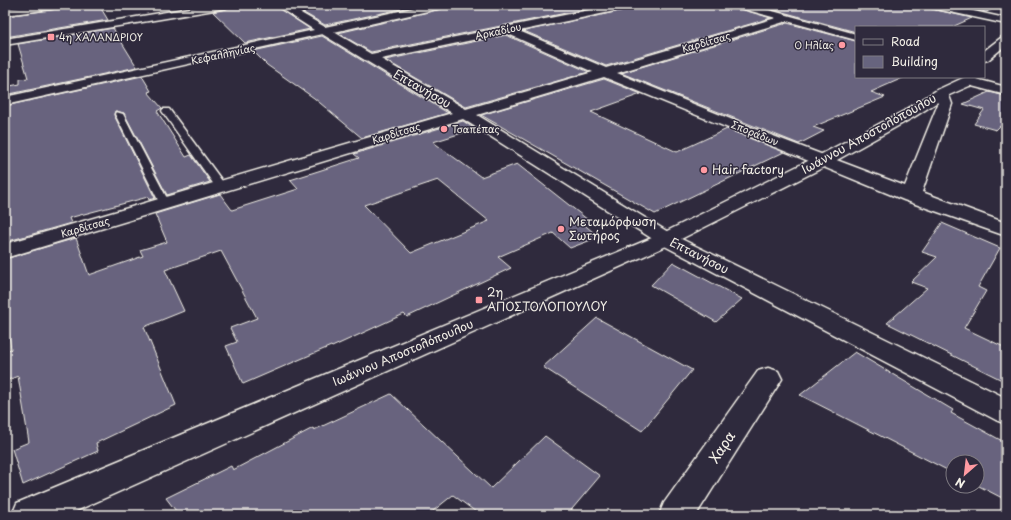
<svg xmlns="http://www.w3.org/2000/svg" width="1011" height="520" font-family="'Playpen Sans',sans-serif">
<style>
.building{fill:#67647e;stroke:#f4f1e8;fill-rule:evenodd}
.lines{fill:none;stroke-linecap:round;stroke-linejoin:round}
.lane-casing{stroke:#f4f1e8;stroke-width:3}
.street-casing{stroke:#f4f1e8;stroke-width:3}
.secondary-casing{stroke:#f4f1e8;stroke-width:3}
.lane{fill:#2f2a3d;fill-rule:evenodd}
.street{fill:#2f2a3d;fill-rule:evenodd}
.secondary{fill:#2f2a3d;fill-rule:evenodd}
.poi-dot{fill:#ff9aa2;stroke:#2f2a3d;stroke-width:1.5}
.labels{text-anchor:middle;stroke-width:3;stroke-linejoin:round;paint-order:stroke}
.far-street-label{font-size:10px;fill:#f4f1e8;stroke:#2f2a3d}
.far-poi-label{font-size:10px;fill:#f4f1e8;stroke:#2f2a3d;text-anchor:start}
.street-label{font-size:12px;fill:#f4f1e8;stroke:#2f2a3d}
.poi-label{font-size:12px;fill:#f4f1e8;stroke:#2f2a3d;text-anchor:start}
.near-street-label{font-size:14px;fill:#f4f1e8;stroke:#2f2a3d}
</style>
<rect width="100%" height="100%" fill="#2f2a3d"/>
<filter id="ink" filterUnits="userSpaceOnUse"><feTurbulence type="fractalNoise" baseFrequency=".025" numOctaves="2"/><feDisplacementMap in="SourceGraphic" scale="8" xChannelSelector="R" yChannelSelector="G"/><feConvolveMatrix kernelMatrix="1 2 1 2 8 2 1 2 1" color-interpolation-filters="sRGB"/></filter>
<g filter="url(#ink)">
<!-- building -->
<g class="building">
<path d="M71,5H99L108,20L5,37V16L58,9L64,6Z"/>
<path d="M232,5H274L310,29L245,43L213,12L226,9Z"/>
<path d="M290,5H420L325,25Z"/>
<path d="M447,5H606L371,52L338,33L441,9Z"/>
<path d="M635,5H734L737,8L771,18L606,66L524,31L629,9Z"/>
<path d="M757,5H926L932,9L972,18L952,27H856V32Z"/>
<path d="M953,5H1002L986,12Z"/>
<path d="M787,23L856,41V77H905L871,92L885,97L813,127L824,131L799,144L621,73Z"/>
<path d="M113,28L137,67L5,95V87L20,84V79L28,78L18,44Z"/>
<path d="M506,35L589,72L466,107L385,60Z"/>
<path d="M322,36L448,113L362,138L314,98L267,65L253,51Z"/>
<path d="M142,76L151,91L148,92L162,108L157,111L186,157L191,155L210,182L167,195L124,113L115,111L114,115L155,198L149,200L148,197L69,218L71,223L5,242V106Z"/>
<path d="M604,79L641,94L591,112L677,152L727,129L784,152L655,214L481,115Z"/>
<path d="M989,92L1006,96V120L996,130L974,124L984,110L963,104Z"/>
<path d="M463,121L475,129L433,142L481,177L517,164L588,220L581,222L599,237L570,248L553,233L498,257L511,268L407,317L404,314L332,347L331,346L243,384L226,346L237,342L230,328L257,318L221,251L165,270L184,311L144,327L176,405L96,443L98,451L23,485L12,449L29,442L18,376L8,380L5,351L11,349L5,307V259L76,238L89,275L143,256L140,250L167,242L155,214L220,194L232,210L298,189L290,180L359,158L354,154ZM438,180L489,221L411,253L364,205Z"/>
<path d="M942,223L1000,248L978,287L986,291L964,328L1006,348V382L887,323L927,288L911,282L937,257L922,252Z"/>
<path d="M673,262L742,299L716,322L651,285Z"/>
<path d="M597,318L692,370L642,431L543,367Z"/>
<path d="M855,352L953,410L951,413L1006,443V500L977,485V462H953V473L800,395Z"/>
<path d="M391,394L491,488L545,436L600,476L567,515H480L453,495L428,515H179L166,498L231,466L233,470L313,428L314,430Z"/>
</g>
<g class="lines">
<!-- lane casing -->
<g class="lane-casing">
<g id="lane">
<path d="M163,109H169L225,185L226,187L225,189H217L162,111Z"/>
<path d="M116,112L123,114L170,204L169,206L165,207L160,204L115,114Z"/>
</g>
</g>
<!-- street casing -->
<g class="street-casing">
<g id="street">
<path d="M35,5H63L58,8L5,15V9Z"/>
<path d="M208,5H231L226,8L5,45V39Z"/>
<path d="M275,5H287L325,27L427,5H446L441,8L334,32L371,54L614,5H634L629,8L519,31L606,68L776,18L737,7L735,5H751L856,34V40L787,21L617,73L760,131L905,186L938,104L935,93L937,90H947L952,104L922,192L1006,223V236L904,200L604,77L477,115L673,235L1006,398V424L996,420L659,243L463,119L5,258V244L452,113L322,34L5,105V97L314,30ZM506,33L593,72L466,109L381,59Z"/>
<path d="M969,77L1006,87V95L964,84L962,81L964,78Z"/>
<path d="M768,368L778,371L782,379L696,515H659L664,503L758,371Z"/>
</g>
</g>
<!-- secondary casing -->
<g class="secondary-casing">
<g id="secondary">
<path d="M927,5H946L1005,18L1006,24L932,8Z"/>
<path d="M1006,36V45L988,60L984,61V51L1002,37Z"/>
<path d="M965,77H979L974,84L947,96L914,117L828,165L673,243L67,515H12L17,503L659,235L816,157L904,111L937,90Z"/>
</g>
</g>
<!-- lane -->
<use href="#lane" class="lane"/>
<!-- street -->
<use href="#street" class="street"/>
<!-- secondary -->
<use href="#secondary" class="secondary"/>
</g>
</g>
<!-- markers -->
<g class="poi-dot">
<rect x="47" y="33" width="8" height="8" rx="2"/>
<circle cx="842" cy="45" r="4"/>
<circle cx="444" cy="129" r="4"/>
<circle cx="704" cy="170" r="4"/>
<circle cx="561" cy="229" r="4"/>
<rect x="475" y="296" width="8" height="8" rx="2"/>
</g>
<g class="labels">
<!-- far-street labels -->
<g class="far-street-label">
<text transform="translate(498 31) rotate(-12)" y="4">Αρκαδίου</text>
<text transform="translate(706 42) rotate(-16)" y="4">Καρδίτσας</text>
<text transform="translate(223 54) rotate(-12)" y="4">Κεφαλληνίας</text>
<text transform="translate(396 133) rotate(-17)" y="4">Καρδίτσας</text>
<text transform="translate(755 133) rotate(22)" y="4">Σποράδων</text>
<text transform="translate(85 227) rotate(-16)" y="4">Καρδίτσας</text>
</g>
<!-- far-poi labels -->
<g class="far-poi-label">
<text x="59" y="41">4η ΧΑΛΑΝΔΡΙΟΥ</text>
<text x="834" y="49" text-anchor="end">Ο Ηλίας</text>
<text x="452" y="133">Τσαπέπας</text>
</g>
<!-- street labels -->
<g class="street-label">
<text transform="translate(422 89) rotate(30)" y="4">Επτανήσου</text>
<text transform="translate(869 134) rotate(-29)" y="4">Ιωάννου Αποστολόπουλου</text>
<text transform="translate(699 256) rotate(27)" y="4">Επτανήσου</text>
<text transform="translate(403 353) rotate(-23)" y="4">Ιωάννου Αποστολόπουλου</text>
</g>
<!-- poi labels -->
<g class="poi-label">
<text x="712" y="174">Hair factory</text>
<text x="569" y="226">Μεταμόρφωση<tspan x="569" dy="14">Σωτήρος</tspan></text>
<text x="487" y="297">2η<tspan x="487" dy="14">ΑΠΟΣΤΟΛΟΠΟΥΛΟΥ</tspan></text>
</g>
<!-- near-street labels -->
<g class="near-street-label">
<text transform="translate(722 447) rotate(-56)" y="5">Χαρα</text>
</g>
</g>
<!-- margin -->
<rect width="1011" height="520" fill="none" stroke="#2f2a3d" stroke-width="20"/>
<rect x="10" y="10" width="991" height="500" fill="none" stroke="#f4f1e8" stroke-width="1.5" filter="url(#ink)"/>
<!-- legend -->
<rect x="855" y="26" width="130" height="52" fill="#2f2a3d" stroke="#7e7a81"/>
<rect x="863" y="39" width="20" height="6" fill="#2f2a3d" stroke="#7e7a81"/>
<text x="891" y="46" font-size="12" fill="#f4f1e8">Road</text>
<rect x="863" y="56" width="20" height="12" fill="#67647e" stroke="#7e7a81"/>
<text x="891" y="66" font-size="12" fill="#f4f1e8">Building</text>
<!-- north arrow -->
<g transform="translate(965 474) rotate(208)"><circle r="19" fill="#2f2a3d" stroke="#7e7a81"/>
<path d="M0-3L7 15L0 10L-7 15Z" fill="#ff9aa2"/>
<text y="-6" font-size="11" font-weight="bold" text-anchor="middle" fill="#f4f1e8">N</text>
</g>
</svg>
